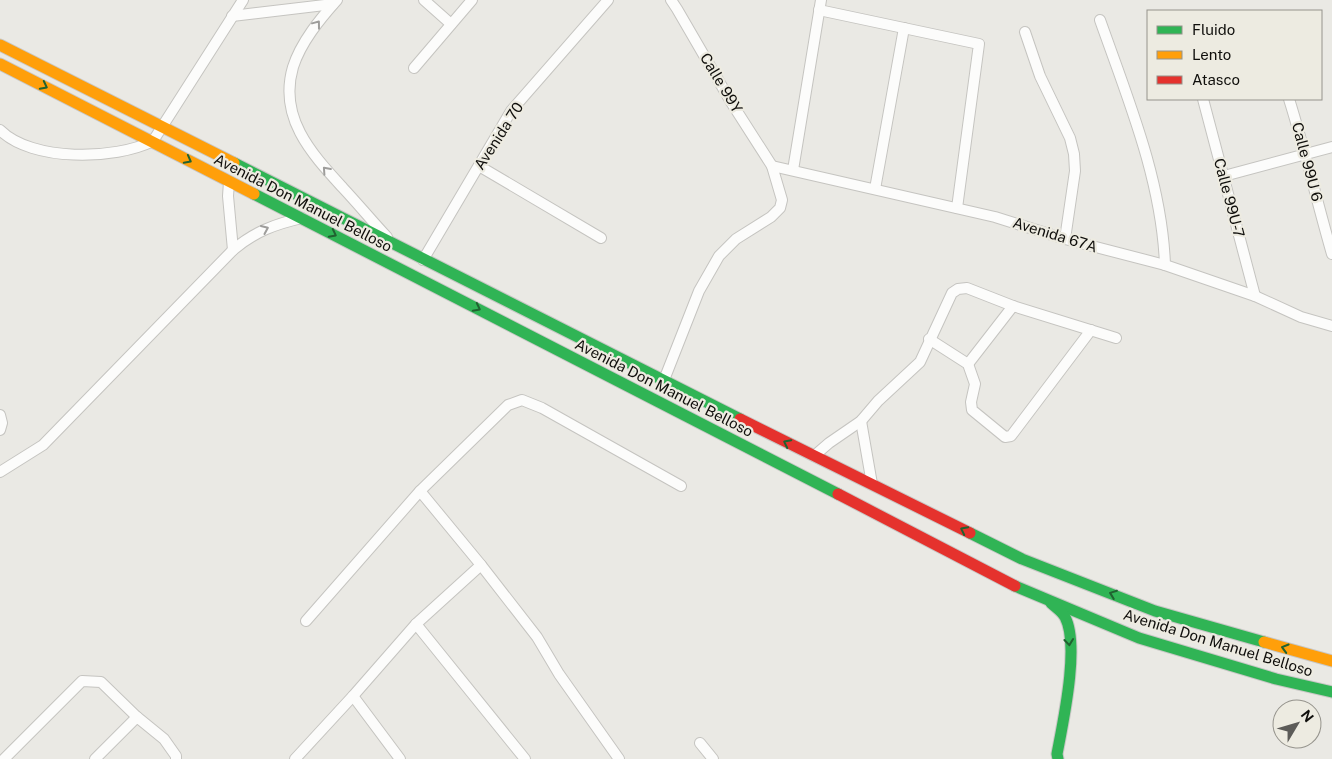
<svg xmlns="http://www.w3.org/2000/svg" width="1332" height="759" font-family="'Public Sans',sans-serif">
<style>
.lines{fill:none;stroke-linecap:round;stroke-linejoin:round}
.street-casing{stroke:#c5c4c0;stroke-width:12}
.fast-casing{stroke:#c8c7c5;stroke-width:13}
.slow-casing{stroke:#c8c7c5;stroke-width:13}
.jam-casing{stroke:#c8c7c5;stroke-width:13}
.street{stroke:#fcfcfb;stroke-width:10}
.fast{stroke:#30b455;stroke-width:11}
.slow{stroke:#ff9f0a;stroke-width:11}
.jam{stroke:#e5322d;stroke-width:11}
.oneway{stroke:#9e9d9b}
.oneway2{stroke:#206230}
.labels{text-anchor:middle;stroke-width:4.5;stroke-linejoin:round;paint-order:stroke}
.street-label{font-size:15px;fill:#100f0c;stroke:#edebe1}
</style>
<rect width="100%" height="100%" fill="#eae9e4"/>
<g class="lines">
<!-- street casing -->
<g class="street-casing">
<g id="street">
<path d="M337,0C320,19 301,42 293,67C278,118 312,154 343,188C358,204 372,221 387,237"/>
<path d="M424,0L451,24"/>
<path d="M819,10L979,44L957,208"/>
<path d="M232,16L333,4"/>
<path d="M1100,20C1128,99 1162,181 1165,265"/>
<path d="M1025,32L1040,76L1070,138L1074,154L1075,171L1065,239"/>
<path d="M414,68L472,0"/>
<path d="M1203,99L1255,296"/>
<path d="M1289,99C1305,150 1317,202 1332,254"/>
<path d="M0,130C32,162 115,160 153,141L243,0"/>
<path d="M479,166L601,238"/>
<path d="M772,166L995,217L1065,239L1165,265L1255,296L1301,317L1332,326"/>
<path d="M793,170L821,0"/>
<path d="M1224,176L1332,147"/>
<path d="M229,182L228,196L233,250"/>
<path d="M875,189L904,28"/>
<path d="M423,260L511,111L608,0"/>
<path d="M929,339L968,364L975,384L971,402L972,410L1005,437L1011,436L1091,330"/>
<path d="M968,364L1013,306"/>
<path d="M664,380L699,291L719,256L736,239L771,217L780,208L782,200L772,166L731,102L677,9L671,0"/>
<path d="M0,415L2,423L0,430"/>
<path d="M861,421L872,484"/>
<path d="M814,456L829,443L861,421L878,401L920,362L952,293L958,289L967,288L1013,306L1116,338"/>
<path d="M0,472L43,445L233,250C254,232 275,224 302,218"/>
<path d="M420,491L481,565L537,637L559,674L619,759"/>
<path d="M306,621L420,491L508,405L522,400L542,408L681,486"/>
<path d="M416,624L525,759"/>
<path d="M353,696L400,759"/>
<path d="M700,743L713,759"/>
<path d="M4,759L82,681L101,682L137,717"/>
<path d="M95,759L137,717L164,739L176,756V759"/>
<path d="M295,759L353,696L416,624L481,565"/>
</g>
</g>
<!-- fast casing -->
<g class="fast-casing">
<g id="fast">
<path d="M234,163L740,419"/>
<path d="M254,194L838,494"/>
<path d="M970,533L1022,559L1155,611L1264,642"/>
<path d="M1015,586L1139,638L1276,679L1332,692"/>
<path d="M1051,603C1055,607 1062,611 1065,617C1080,645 1063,722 1057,754L1058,759"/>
</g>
</g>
<!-- slow casing -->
<g class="slow-casing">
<g id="slow">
<path d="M0,45L234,163"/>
<path d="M0,64L254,194"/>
<path d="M1264,642L1332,661"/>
</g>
</g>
<!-- jam casing -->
<g class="jam-casing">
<g id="jam">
<path d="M740,419L970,533"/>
<path d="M838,494L1015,586"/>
</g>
</g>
<!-- street -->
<use href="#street" class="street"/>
<!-- fast -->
<use href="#fast" class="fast"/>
<!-- slow -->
<use href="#slow" class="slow"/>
<!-- jam -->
<use href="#jam" class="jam"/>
</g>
<!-- one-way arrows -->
<defs><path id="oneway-chevron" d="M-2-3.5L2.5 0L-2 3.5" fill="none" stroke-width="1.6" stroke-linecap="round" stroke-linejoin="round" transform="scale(1.25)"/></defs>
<g class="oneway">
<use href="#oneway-chevron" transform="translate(317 24) rotate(-53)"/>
<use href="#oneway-chevron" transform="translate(326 170) rotate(-132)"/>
<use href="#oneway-chevron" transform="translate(265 229) rotate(-24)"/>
</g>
<g class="oneway2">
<use href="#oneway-chevron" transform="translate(44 86) rotate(27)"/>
<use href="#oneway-chevron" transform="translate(188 160) rotate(28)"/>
<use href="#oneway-chevron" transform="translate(333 234) rotate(27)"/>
<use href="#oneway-chevron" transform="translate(477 308) rotate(27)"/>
<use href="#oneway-chevron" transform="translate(787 443) rotate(-153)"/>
<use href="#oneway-chevron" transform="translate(964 530) rotate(-153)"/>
<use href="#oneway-chevron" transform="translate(1113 594) rotate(-159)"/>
<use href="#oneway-chevron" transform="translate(1069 642) rotate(84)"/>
<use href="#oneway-chevron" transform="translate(1285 648) rotate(-164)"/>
</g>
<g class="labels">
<!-- street labels -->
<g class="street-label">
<text transform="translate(721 83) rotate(59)" y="5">Calle 99Y</text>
<text transform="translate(499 136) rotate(-57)" y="5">Avenida 70</text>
<text transform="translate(1307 162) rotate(75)" y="5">Calle 99U 6</text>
<text transform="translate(1229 198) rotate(75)" y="5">Calle 99U-7</text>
<text transform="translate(303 203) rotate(27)" y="5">Avenida Don Manuel Belloso</text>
<text transform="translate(1055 235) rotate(17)" y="5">Avenida 67A</text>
<text transform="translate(664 388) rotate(27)" y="5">Avenida Don Manuel Belloso</text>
<text transform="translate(1218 643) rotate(17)" y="5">Avenida Don Manuel Belloso</text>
</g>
</g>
<!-- legend -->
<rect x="1147" y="10" width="175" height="90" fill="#edebe1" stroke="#95938c"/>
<rect x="1157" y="26" width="25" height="8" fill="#30b455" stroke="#95938c"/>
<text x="1192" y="35" font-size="15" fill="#100f0c">Fluido</text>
<rect x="1157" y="51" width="25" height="8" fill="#ff9f0a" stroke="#95938c"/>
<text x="1192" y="60" font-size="15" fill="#100f0c">Lento</text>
<rect x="1157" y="76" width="25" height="8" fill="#e5322d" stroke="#95938c"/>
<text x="1192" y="85" font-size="15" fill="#100f0c">Atasco</text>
<!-- north arrow -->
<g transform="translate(1297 724) rotate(52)"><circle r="24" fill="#edebe1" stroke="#95938c"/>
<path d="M0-4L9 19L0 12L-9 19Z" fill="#5c5b58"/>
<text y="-8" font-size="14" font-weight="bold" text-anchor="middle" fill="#100f0c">N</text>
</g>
</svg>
